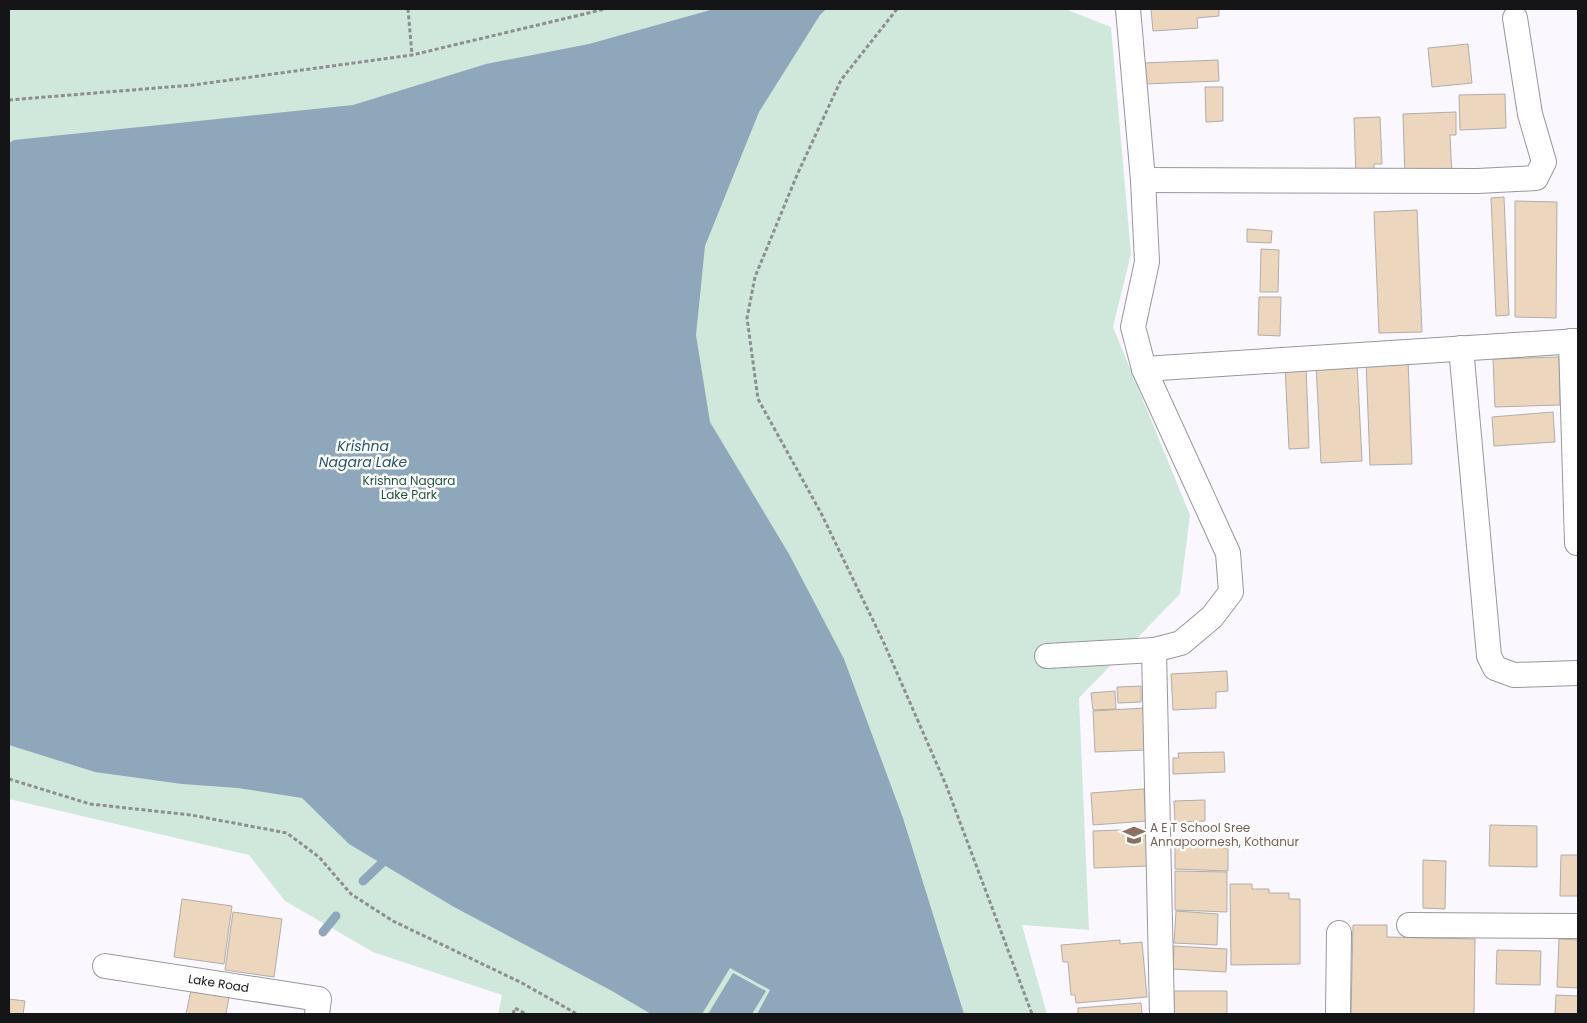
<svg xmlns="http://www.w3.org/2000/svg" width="1587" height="1023" font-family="Poppins,sans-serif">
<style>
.green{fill:#d0e8db}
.water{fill:#8ea7bb}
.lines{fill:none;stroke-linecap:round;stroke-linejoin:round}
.stream{stroke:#8ea7bb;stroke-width:9}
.building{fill:#edd6be;stroke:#b1ada8}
.minor-casing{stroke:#99979d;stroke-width:26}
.path{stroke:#8e8d91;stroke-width:3;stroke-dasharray:4 2.5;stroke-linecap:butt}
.minor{stroke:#fff;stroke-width:24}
.labels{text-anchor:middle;stroke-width:5;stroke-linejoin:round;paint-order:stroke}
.park-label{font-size:12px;fill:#1e553d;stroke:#fff}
.education-label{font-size:12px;fill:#785e54;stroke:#fff;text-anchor:start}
.street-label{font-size:12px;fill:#151517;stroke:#fff}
.water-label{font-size:14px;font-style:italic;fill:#275473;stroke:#fff}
</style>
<rect width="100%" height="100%" fill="#faf8fe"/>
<!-- green -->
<path class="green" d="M9,9H1065L1111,27L1131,254L1113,327L1190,515L1180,594L1079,698L1089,930L1022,925L1047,1014H498L502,995L373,952L285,901L249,855L9,799Z"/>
<!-- water -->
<g class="water">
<path d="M714,9H826L820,15L759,112L705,246L696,335L710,422L789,554L844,659L903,818L964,1014H757L770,990L730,968L702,1014H651L612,991L454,907L349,844L302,798L238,788L182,784L95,772L9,745V143L14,140L353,105L486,64L589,44Z"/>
<path d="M733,973L766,991L752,1014H708Z"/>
</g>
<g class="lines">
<!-- stream -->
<g class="stream">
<path d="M363,881L382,863"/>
<path d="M323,932L336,916"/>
</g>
</g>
<!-- building -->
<g class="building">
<path d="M1151,9H1219V16L1197,18L1198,28L1153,31Z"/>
<path d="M1468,44L1472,83L1432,87L1428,48Z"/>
<path d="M1218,60L1219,81L1145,84L1144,63Z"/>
<path d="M1205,87H1223V121L1206,122Z"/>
<path d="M1505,94L1506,128L1460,130L1459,95Z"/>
<path d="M1456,112V135H1450L1452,175L1405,177L1403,114Z"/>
<path d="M1380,117L1382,164H1374V176L1356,177L1354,118Z"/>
<path d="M1504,197L1509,315L1496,316L1491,198Z"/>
<path d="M1515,201L1557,202L1556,318L1515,317Z"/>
<path d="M1417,210L1422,332L1379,333L1374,212Z"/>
<path d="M1247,229L1272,231L1271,243L1247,242Z"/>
<path d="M1261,249L1279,250L1278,292H1260Z"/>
<path d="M1259,297H1281L1280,336L1258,335Z"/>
<path d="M1559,357L1560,405L1495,407L1493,359Z"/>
<path d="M1408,360L1412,464L1370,465L1366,361Z"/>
<path d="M1357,362L1362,461L1321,463L1316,364Z"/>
<path d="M1306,365L1309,448L1289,449L1285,366Z"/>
<path d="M1553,412L1555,442L1494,446L1492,417Z"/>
<path d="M1227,671L1228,691L1216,692V708L1173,710L1171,674Z"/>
<path d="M1141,686V702L1118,703L1117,687Z"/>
<path d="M1115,691L1116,709L1093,710L1091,693Z"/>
<path d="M1145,708L1147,750L1095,752L1093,711Z"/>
<path d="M1224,752L1225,772L1173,774V758H1179L1178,753Z"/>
<path d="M1144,789L1146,821L1093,825L1091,793Z"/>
<path d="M1205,800V821L1175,822L1174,801Z"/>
<path d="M1490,825L1537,826V867L1489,866Z"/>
<path d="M1147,829L1148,866L1094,868L1093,831Z"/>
<path d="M1175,846L1228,848V871L1175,869Z"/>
<path d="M1561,855H1578V896H1560Z"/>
<path d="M1423,860L1446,861L1445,909L1423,908Z"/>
<path d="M1175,871L1227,872V912L1175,910Z"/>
<path d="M1230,884H1252V889H1269V893H1289V899H1300V964L1231,965Z"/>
<path d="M182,899L232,906L224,964L174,957Z"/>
<path d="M1176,911L1218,914L1217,945L1174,943Z"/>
<path d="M233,912L282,919L274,977L225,970Z"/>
<path d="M1353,925H1387V937L1475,939L1474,1014H1351Z"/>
<path d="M1559,939L1578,940V988L1557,987Z"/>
<path d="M1120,940V944L1142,942L1147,997L1076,1003L1075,995H1071L1068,962H1063L1061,945Z"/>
<path d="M1174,946L1227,949L1226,972L1173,969Z"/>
<path d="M1497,950L1541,951L1540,985L1496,984Z"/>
<path d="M191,990L229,997L226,1014H186Z"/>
<rect x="1174" y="991" width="53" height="23"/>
<path d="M1556,995L1578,996V1014H1555Z"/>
<path d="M9,999L25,1001L23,1014H9Z"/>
<path d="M1141,1003L1142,1014H1078V1008Z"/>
</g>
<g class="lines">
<!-- minor casing -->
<g class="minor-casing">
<g id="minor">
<path d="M1143,180L1478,181L1536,178L1544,162L1530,114L1515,18"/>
<path d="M1571,341L1577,543"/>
<path d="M1461,348L1489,656L1495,668L1514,675L1578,673"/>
<path d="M1144,369L1578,341"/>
<path d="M1154,650L1162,1014"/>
<path d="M1047,656L1154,650L1181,643L1212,617L1231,592L1228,553L1144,369L1133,327L1147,262L1143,180L1128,9"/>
<path d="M1409,925L1578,926"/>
<path id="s1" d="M105,966L319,999L317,1014"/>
<path d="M1338,1014L1339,933"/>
</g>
</g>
<!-- path -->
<g class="path">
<path d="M408,9L412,55"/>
<path d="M897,9L841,80L797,175L755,277L747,318L758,399L821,513L883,641L946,785L1032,1014"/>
<path d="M9,100L193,85L412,55L605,9"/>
<path d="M9,779L90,804L191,815L287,833L319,857L351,894L393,921L522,983L577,1014"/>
<path d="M513,1014L515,1008L526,1014"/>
</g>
<!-- minor -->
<use href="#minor" class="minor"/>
</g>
<!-- icons -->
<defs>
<g id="school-bare" transform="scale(1.725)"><path d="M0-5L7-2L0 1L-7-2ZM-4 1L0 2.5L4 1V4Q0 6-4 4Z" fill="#8d6e63" stroke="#fff" stroke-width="2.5" paint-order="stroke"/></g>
</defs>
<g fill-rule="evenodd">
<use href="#school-bare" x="1134" y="835"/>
</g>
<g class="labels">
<!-- park labels -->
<g class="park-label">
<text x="409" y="485">Krishna Nagara<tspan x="409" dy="14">Lake Park</tspan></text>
</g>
<!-- education labels -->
<g class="education-label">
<text x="1150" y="832">A E T School Sree<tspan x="1150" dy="14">Annapoornesh, Kothanur</tspan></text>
</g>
<!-- street labels -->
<g class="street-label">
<text dy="4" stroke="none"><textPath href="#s1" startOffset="115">Lake Road</textPath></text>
</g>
<!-- water labels -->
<g class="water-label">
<text x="363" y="451">Krishna<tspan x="363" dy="16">Nagara Lake</tspan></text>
</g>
</g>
<!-- border -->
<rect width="1587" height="1023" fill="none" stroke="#151517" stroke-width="20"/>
</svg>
